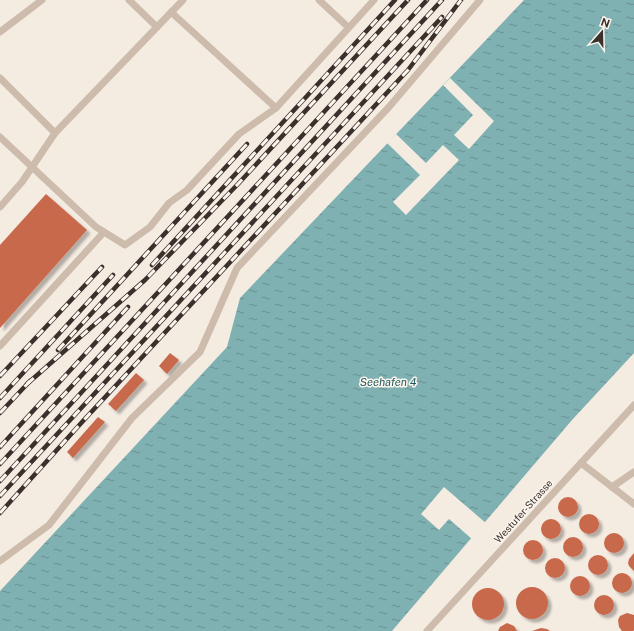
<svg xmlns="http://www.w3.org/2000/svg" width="634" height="631" font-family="'Public Sans',sans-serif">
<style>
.water{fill:url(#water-ripples)}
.pier{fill:#f4ebe1}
.building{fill:#c8694b;filter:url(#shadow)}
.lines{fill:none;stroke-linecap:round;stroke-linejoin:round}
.lane{stroke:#cdbbac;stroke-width:7}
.rail-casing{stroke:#3b302b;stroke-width:4.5}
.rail{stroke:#fbf5ee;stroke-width:3;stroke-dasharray:9;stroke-linecap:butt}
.labels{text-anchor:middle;stroke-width:3;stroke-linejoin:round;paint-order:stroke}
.street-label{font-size:10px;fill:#3b302b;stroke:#fbf5ee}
.water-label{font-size:11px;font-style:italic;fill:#1f5a5e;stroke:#fbf5ee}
</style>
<defs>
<pattern id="water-ripples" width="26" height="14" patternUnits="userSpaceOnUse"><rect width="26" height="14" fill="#7fb0b2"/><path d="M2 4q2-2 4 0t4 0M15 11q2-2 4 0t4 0" fill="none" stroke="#699091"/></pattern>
<filter id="shadow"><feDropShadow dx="3.5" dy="3.5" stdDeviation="1" flood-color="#0004"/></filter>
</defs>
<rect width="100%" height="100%" fill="#f4ebe1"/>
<!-- water -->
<path class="water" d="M524,0H634V353L572,420L392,631H0V591L227,347L240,298Z"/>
<!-- pier -->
<g class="pier">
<path d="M450,78L494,121L469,149L454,135L473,115L443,85Z"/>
<path d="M396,134L426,163L443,145L459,160L406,215L393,202L420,175L387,143Z"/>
<path d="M444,487L487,524L473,540L449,519L439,530L421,514Z"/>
</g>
<!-- building -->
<g class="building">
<path d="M46,194L87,230L0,328V245Z"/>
<path d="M170,353L179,360L167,374L159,366Z"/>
<path d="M136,373L144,380L116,411L108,404Z"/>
<path d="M98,417L105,422L73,458L67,452Z"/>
<circle cx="568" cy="507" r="10"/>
<circle cx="589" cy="524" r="10"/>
<circle cx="551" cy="529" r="10"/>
<circle cx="614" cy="543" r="10"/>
<circle cx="573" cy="547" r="10"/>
<circle cx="533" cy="550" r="10"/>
<path d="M634,553V571L629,566L628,563L629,559Z"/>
<circle cx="598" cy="565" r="10"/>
<circle cx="555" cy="568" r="10"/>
<circle cx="622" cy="583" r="10"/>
<circle cx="580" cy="586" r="10"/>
<circle cx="532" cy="603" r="16"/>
<circle cx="488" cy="604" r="16"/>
<circle cx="604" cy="605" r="10"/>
<path d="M627,613L634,615V630L633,631H622L619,627L618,620L620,616Z"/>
<path d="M507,623L514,626L517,631H498L500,627Z"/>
<path d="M541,628L547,629L550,631H532Z"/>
</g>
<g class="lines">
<!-- lane -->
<g class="lane">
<path d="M129,0L157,27"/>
<path d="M319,0L348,27"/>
<path d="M171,12L276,108"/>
<path d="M0,32L42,0"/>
<path d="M0,78L55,133L183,0"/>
<path d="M0,137L96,227L125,245L150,227L169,203L187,190L239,134L276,108L374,0"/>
<path d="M0,207L22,182L55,133"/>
<path d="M0,346L104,232"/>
<path d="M581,463L634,504"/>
<path d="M612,487L634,472"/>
<path d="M0,561L49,525L132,418L200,352L237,268L389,107L480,0"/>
<path d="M427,631L634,405"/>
</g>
<!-- rail casing -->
<g class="rail-casing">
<g id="rail">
<path d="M152,265L395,0"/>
<path d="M58,350L247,144"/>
<path d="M0,376L102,267"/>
<path d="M27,384L145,280L238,184L408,0"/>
<path d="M0,398L113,275"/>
<path d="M0,413L30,381"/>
<path d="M0,447L128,307"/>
<path d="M0,464L427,0"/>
<path d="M0,481L442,0"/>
<path d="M0,496L442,17"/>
<path d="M0,513L83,421L408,70L461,0"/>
</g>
</g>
<!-- rail -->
<use href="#rail" class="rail"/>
</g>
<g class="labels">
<!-- street labels -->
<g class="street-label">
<text transform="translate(523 511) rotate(-48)" y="4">Westufer-Strasse</text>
</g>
<!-- water labels -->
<g class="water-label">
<text x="388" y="386">Seehafen 4</text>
</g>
</g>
<!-- north arrow -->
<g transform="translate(602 32) rotate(20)" stroke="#fbf5ee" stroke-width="3" paint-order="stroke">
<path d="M0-3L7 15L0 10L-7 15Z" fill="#3b302b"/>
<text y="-6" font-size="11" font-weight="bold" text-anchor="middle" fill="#3b302b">N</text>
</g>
</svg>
